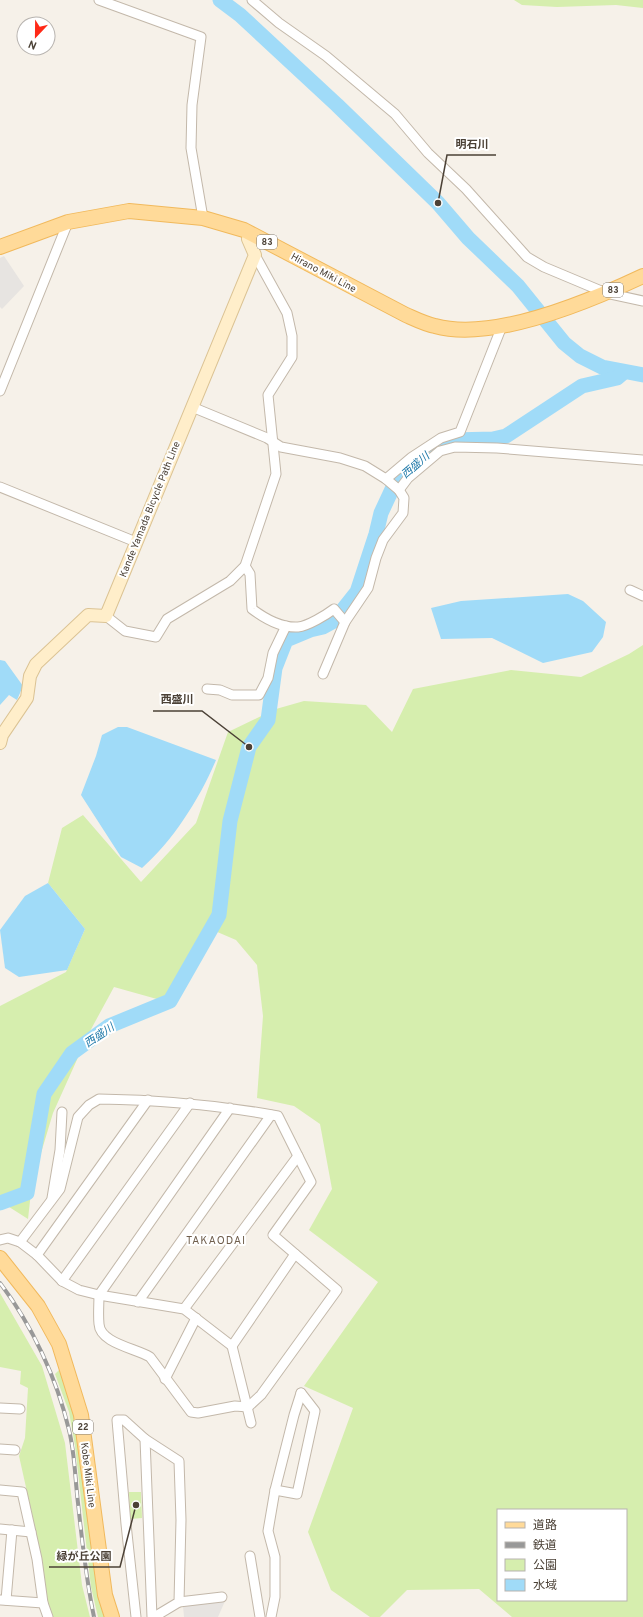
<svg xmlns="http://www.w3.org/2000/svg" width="643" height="1617" font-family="Overpass,'Noto Sans JP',sans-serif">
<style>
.green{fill:#d6eeae;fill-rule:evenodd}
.parking{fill:#e7e4e1}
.water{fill:#a0dbf8}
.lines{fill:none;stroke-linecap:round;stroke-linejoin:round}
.river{stroke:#a0dbf8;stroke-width:15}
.minor-casing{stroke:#c3b8aa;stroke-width:11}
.secondary-casing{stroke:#dbc394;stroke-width:14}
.primary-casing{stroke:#f1b95c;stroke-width:16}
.minor{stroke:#fff;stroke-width:9}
.secondary{stroke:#ffeeca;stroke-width:12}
.primary{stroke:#ffda99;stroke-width:14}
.rail-casing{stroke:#989898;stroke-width:4}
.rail{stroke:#fff;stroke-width:2.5;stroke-dasharray:8;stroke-linecap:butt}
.labels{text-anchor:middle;stroke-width:4;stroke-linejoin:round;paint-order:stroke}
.shield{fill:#fff;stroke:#817a72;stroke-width:1}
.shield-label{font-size:9px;font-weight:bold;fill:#4b4136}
.street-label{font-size:10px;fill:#4b4136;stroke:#fff}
.water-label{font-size:11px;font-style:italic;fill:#1f79a9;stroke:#fff}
.neighbourhood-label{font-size:11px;letter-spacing:1px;fill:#6f5e4c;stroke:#fff}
.leader{fill:none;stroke:#4b4136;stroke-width:1.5}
.callout-dot{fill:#4b4136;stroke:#fff;stroke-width:1.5}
.callout-label{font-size:11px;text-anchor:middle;font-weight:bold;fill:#4b4136;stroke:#fff;stroke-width:4;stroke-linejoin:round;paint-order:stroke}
</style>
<rect width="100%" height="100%" fill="#f6f1e9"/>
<!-- green -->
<g class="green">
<path d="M514,0H643V8L616,5L557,7L522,5Z"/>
<path d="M643,645V1617H512L479,1589L407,1590L380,1617H370L331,1590L308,1532L353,1408L304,1386L378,1282L309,1230L332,1189L320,1124L294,1106L257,1098L263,1016L257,965L236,940L215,931L164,1001L114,987L89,1033L53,1113L32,1183L28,1219L6,1205L0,1198V1006L66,972L85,929L48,883L62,828L83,815L141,882L196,823L228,732L276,709L304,701L366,705L392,732L413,689L511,670L581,677L629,654ZM498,1510H626V1600H498Z"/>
<path d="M0,1293L42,1366L65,1443L82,1585L90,1617H53L48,1604L36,1532L19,1456L25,1438L28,1388L20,1384L21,1371L0,1367Z"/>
<path d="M61,1368L77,1418L106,1617H98L91,1587L75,1446L69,1412L55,1374Z"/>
<path d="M129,1492H141L142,1518L130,1519Z"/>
</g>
<!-- parking -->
<g class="parking">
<path d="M4,256L24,286L2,309L0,307V258Z"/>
<path d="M225,1601L218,1617H184L183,1606Z"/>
</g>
<!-- water -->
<g class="water">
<path d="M568,594L583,601L606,622L603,637L592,652L543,663L492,638L441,639L431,608L461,601Z"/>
<path d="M0,660L5,661L23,686L17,700L9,695L0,705Z"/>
<path d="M118,727H127L216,760C200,798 173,841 142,868L121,857L81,795L96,756L102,735Z"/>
<path d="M48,883L85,929L67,970L19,977L5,968L0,930L25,896Z"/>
</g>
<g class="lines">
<!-- river -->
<g class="river">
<path d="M220,0L240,15L337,105L438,203L468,238L518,286L564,343L580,356L602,367L643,375"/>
<path d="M0,1203L27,1193L44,1094L72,1053L109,1026L170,1001L219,915L230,821L249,747L268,720L275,668L286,640L310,630L323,627L334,621L357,592L376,534L381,513L395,483L413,464L437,446L452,440L493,439L506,436L582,386L617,378L624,372"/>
</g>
<!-- minor casing -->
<g class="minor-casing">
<g id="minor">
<path d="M99,0L201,37L192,105L191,148L203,218"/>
<path d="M252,0L279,23L326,56L395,114L428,153L466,189L527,257L544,267L606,293L643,301"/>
<path d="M0,391L68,222"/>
<path d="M192,407L267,438L281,447L340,458L365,466L386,479L399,490L404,498L403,513L383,540L376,558L368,588L345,622L323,674"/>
<path d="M386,479L412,457L441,438L460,432L500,331L501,326"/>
<path d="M0,487L136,542"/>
<path d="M399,490L408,478L440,451L455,447L497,448L643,460"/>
<path d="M245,566L250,574L252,609C264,618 282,628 298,627C308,626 326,615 334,609L345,622"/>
<path d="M630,590L643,596"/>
<path d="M106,616L125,631L156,637L167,619L230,581L245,566L276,474L268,395L292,357V336L287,313L255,255"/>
<path d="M207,689L220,690L232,695H259L268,678L273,653L286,626"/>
<path d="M52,1198L60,1150L62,1112"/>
<path d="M0,1240L8,1238L20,1242L37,1255L62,1281L79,1290L99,1295L184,1309L232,1346L251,1423"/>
<path d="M20,1242L60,1189L78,1117L89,1105L99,1099C159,1100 219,1105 278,1116L311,1182L273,1235L337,1290L261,1395L248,1407L235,1406L198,1413L191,1412L150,1357C135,1348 100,1343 99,1324C98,1314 99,1304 99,1295L230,1108"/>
<path d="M37,1255L148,1100"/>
<path d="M62,1281L190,1103"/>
<path d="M138,1302L271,1115"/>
<path d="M184,1309L298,1156"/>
<path d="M232,1346L295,1254"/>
<path d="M165,1379L196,1318"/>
<path d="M0,1408L20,1409"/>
<path d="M145,1439L152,1617"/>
<path d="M0,1449L15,1450"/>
<path d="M0,1490L22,1492L37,1559L43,1603L48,1617"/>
<path d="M275,1490L297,1494L315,1411L301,1393"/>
<path d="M0,1529L31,1532"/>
<path d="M250,1556L260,1617"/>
<path d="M1,1600L43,1603"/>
<path d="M6,1600L12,1530"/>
<path d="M179,1602L222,1597"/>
<path d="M136,1617L126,1524L117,1420H124L145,1439L179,1461L181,1520L179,1602L154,1617"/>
<path d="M271,1617L275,1597V1557L268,1531L275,1490L294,1415L301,1393"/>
</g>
</g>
<!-- secondary casing -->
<g class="secondary-casing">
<path id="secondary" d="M0,743L2,735L27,698L30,676L36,664L88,615L106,616L255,255L248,239"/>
</g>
<!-- primary casing -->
<g class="primary-casing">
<g id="primary">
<path d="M0,247L68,222L129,211L203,218L244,230L406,315C415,319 425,324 435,326C493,342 590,301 643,276"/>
<path d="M0,1258L38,1306L59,1344L81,1415L105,1595L112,1617"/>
</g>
</g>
<!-- minor -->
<use href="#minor" class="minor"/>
<!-- secondary -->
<use href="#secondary" class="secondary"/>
<!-- primary -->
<use href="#primary" class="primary"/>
<!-- rail casing -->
<g class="rail-casing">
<path id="rail" d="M0,1283C32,1325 57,1379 69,1430C75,1454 75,1479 78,1503C82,1541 86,1579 94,1617"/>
</g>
<!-- rail -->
<use href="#rail" class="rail"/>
</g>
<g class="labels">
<!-- shield labels -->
<g class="shield">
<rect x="257" y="235" width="20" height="14" rx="3"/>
<rect x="603" y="283" width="20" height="14" rx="3"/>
<rect x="73" y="1420" width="20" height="14" rx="3"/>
</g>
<g class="shield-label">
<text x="267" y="245">83</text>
<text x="613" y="293">83</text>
<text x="83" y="1430">22</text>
</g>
<!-- street labels -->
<g class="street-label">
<text transform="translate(324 272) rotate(28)" y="4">Hirano Miki Line</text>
<text transform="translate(149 509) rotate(-68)" y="4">Kande Yamada Bicycle Path Line</text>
<text transform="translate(89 1475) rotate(83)" y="4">Kobe Miki Line</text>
</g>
<!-- water labels -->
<g class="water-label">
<text transform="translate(415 465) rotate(-41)" y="4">西盛川</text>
<text transform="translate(99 1035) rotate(-34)" y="4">西盛川</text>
</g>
<!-- neighbourhood labels -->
<g class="neighbourhood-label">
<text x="216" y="1244">TAKAODAI</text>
</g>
</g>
<!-- callouts -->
<path class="leader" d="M438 203L447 155H496M249 747L202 711H153M136 1505L120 1567H49"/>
<g class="callout-dot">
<circle cx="438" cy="203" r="4"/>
<circle cx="249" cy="747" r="4"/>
<circle cx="136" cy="1505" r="4"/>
</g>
<g class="callout-label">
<text x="472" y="148">明石川</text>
<text x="177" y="703">西盛川</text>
<text x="84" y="1560">緑が丘公園</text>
</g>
<!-- legend -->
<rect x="497" y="1509" width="130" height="92" fill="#ffffff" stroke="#b7b3af"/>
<rect x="505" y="1522" width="20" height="6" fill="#ffda99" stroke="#b7b3af"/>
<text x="533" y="1529" font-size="12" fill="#4b4136">道路</text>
<rect x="505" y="1542" width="20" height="6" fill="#989898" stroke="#b7b3af"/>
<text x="533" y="1549" font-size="12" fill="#4b4136">鉄道</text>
<rect x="505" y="1559" width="20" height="12" fill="#d6eeae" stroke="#b7b3af"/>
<text x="533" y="1569" font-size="12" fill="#4b4136">公園</text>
<rect x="505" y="1579" width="20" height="12" fill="#a0dbf8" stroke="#b7b3af"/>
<text x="533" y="1589" font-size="12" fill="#4b4136">水域</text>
<!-- north arrow -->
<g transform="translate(36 36) rotate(202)"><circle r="19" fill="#ffffff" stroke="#b7b3af"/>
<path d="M0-3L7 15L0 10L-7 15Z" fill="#ff2917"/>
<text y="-6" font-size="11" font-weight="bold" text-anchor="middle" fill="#4b4136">N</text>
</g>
</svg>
